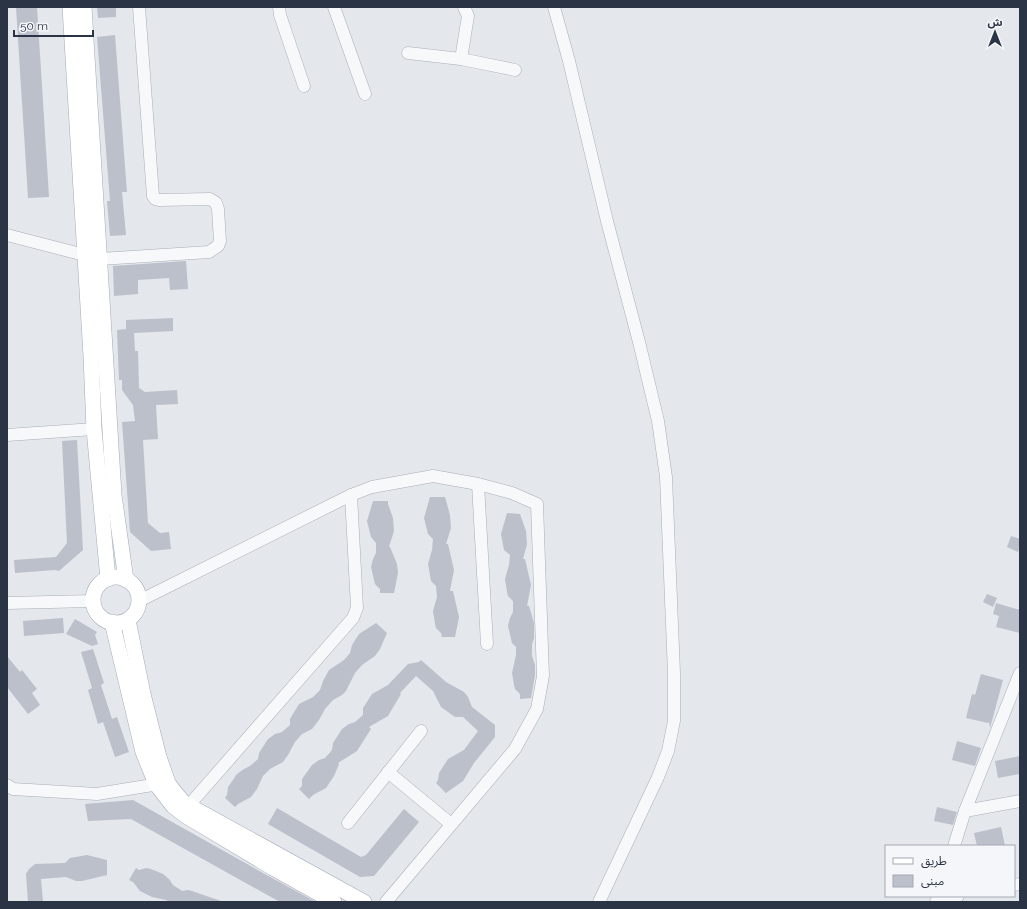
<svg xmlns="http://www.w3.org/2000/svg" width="1027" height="909" font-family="Raleway,'Noto Sans Arabic',sans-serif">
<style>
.building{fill:#bbc0ca}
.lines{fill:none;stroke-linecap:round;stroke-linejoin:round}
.minor-casing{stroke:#a9aeb7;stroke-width:13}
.major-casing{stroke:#a3abb8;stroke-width:16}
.minor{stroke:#f7f8fa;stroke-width:12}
.major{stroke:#fff;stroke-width:15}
</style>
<rect width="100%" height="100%" fill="#e4e7ec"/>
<!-- building -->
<g class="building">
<path d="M16,7H37L49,197L28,198Z"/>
<path d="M97,7H116V17L98,18Z"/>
<path d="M115,35L127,192H122L126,235L110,236L107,201H110L97,37Z"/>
<path d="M186,261L188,289L170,290L169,278L138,280V294L114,296L113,266Z"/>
<path d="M173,318V331L134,333L135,351H138L139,388L145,392L177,390L178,404L156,405L158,439L143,440L148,523L160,533L169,532L171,549L151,551L130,532L122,422L135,421L133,405L122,390V380H119L117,330L126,329V320Z"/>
<path d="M77,440L83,550L59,571L55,570L15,573L14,560L56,557L67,543L62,441Z"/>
<path d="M430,497H445L450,515L451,528L446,544H448L454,570L450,591H453L459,617L455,637H442L441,633L436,628L435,624L433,611L437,597L436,586L431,581L428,564L432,550L433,539L428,534L424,518Z"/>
<path d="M373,501H388V504L393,518L394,531L389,547H390L397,564L398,573L394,593H380V589L375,584L374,580L371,567L373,559L376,553V543L371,537L367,521Z"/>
<path d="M507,513L520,514L526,531L527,544L523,559H525L531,585L527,606H529L534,623V638L532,644V656L535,665V675L531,698L520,699V694L515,689L514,685L512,673L516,655V647L512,643L508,626L510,618L513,612V601L508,596L507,592L505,579L509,565L510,555L504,550L501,534Z"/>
<path d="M1011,536L1020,539V546L1018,552L1007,547Z"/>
<path d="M987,594L997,598L993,607L983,602Z"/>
<path d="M996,603L1020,610V633L996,627L999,616L993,614Z"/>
<path d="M63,618L64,633L24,636L23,621Z"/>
<path d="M75,619L97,632L95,635L98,644L92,646L66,634Z"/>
<path d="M376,623L387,633L380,649L375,656L362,665L355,673L346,691L342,695L333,700L325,709L319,720L312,729L302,734L295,742L288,755L283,762L270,769L263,776L257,789L251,797L238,804L235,807L225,798L227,795L228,787L237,774L244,769L250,766L258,759L259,753L268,739L275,734L282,732L290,725V719L299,704L313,697L320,690L323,681L329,670L344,660L350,653L352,645L359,634Z"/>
<path d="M93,649L104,683L101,685L112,719L117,717L129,752L115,757L103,722L98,724L88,690L92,688L81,652Z"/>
<path d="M7,656L20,672L22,670L37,689L32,693L40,705L28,714L7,687Z"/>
<path d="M421,660L446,682L464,692L468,697L472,707L495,725V737L474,763L463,781L446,793L436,783L438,780L439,773L448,759L464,750L478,731L463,717H455L441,707L433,691L416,676L400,693L401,694L388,716L369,727L371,729L357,751L338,763L339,764L334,776L326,788L313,795L309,799L299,789L302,786V779L312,765L319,760L325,758L332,750L333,743L342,729L349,724L355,722L363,715V708L372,694L388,685L408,664L419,662Z"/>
<path d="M981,674L1003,680L990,728L989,722L988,723L966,718L972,694L975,695Z"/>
<path d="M957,741L981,748L975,766L952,760Z"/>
<path d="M1020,756V774L998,778L995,761Z"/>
<path d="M133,800L263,873L316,902H280L131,819L88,821L85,804Z"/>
<path d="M937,807L957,812L953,825L934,821Z"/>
<path d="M277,808L361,857L366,855L404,809L419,822L374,876L360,877L268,824Z"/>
<path d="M1001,827L1005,846H977L974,833Z"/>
<path d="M87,855L107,860V875L82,881H76L66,877L41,879L43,902H28L26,874L29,869L35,864L65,863L70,858Z"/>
<path d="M136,868L139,870L146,868L151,869L163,874L169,879L173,885L182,891L188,890L192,891L221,901V902H170L166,900L152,897L140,891L133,882L129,880Z"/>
</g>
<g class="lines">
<!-- minor casing -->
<g class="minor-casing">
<g id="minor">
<path d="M279,7L280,15L304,86"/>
<path d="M334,7L365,94"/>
<path d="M554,7L569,61L607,221L639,342L658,421L666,477L674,673V721L668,751L658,777L599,902"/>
<path d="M408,53L461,59L468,16L464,7"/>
<path d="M461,59L515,70"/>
<path d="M7,235L100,259L209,252L218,246L220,241L218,209L216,203L210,199L159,200L155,199L153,196L139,7"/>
<path d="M7,435L94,429"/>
<path d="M478,484L487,644"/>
<path d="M139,601L351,495L372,487L433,476L478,484L512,493L537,504L543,676L537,709L515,749L386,902"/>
<path d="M7,603L93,601"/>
<path d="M388,772L451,824"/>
<path d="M7,785L13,789L97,794L165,783"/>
<path d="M965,811L1020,673"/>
<path d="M183,812L353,618L357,608L351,495"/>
<path d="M348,823L421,731"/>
<path d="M954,846L965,811L1020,801"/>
<path d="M1014,885L1020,884"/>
<path d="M936,902L937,900L958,896"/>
</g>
</g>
<!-- major casing -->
<g class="major-casing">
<g id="major">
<path d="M70,7L91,356L94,429L108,579"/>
<path d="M84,7L114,495L126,580"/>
<circle cx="116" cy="600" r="23"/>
<path d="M128,620L143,694L159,757L168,783L173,790L184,803L364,902"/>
<path d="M112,622L143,752L156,784L173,806L186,816L273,868L334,902"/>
</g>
</g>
<!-- minor -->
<use href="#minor" class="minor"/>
<!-- major -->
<use href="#major" class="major"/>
</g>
<!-- border -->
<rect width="1027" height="909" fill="none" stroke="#2b3445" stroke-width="16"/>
<!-- legend -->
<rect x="885" y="845" width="130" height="52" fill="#f4f6f9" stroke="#a4a8b1"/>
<rect x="893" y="858" width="20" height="6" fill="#ffffff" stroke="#a4a8b1"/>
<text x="921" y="865" font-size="12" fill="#2b3445">طريق</text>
<rect x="893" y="875" width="20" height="12" fill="#bbc0ca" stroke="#a4a8b1"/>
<text x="921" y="885" font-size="12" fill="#2b3445">مبنى</text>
<!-- north arrow -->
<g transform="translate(995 32)" stroke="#f4f6f9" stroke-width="3" paint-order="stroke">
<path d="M0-3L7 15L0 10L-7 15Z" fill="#2b3445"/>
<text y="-6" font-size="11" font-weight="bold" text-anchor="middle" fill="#2b3445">ش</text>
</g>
<!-- scale -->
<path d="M14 30v6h79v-6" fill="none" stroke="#2b3445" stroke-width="2"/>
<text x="20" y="30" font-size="12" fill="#2b3445" stroke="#f4f6f9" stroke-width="3" paint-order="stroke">50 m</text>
</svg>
